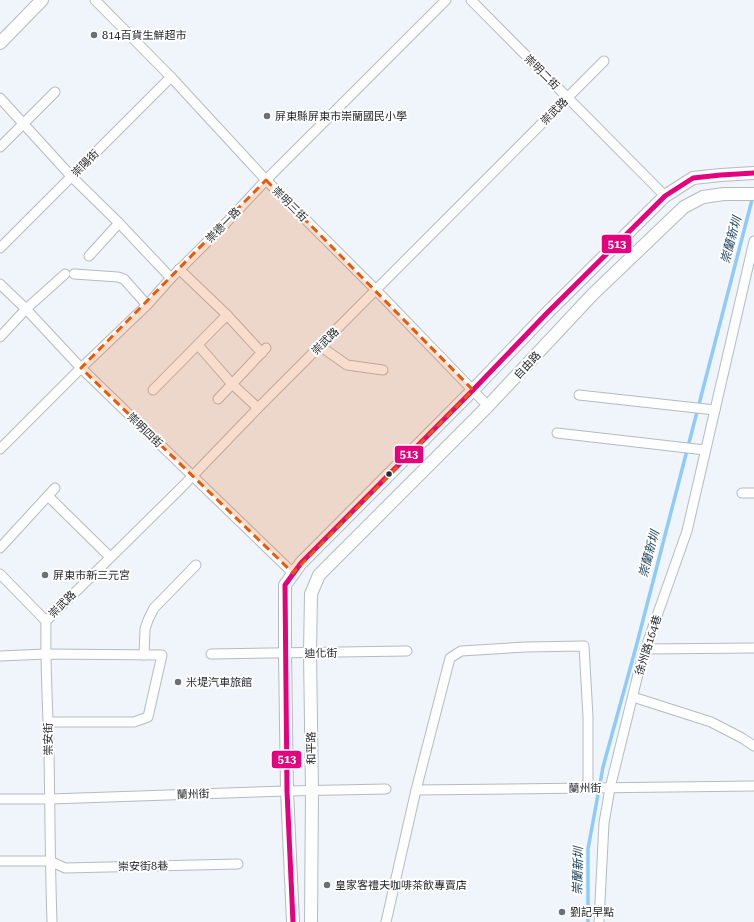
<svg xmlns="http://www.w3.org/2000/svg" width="754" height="922" font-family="'Roboto Serif','Noto Sans TC',serif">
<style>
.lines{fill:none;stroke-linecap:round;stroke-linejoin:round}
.stream{stroke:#8ecbf8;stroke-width:3.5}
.minor-casing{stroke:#b5bbbf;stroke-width:11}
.tertiary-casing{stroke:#b5bbbf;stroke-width:14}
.minor{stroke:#fdfefe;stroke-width:9}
.tertiary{stroke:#fdfefe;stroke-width:12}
.bus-1-casing{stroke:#fff;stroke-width:8}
.bus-1{stroke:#e5007d;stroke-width:5}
.marked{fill:#e8590c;fill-opacity:0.2;stroke:#e8590c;stroke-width:3;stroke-dasharray:8 5;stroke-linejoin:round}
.poi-dot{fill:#6b7075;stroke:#fff;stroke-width:1.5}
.bus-dot{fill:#24292d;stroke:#fff;stroke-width:1.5}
.labels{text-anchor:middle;stroke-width:4;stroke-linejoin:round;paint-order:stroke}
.poi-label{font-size:11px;fill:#24292d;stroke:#fff;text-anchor:start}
.street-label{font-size:11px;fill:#24292d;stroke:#fff}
.water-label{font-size:12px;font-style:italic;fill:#1d415a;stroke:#fff}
.line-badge{stroke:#fff;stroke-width:1.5}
.badge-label{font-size:11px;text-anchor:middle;font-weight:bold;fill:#fff}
</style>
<rect width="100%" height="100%" fill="#eff5fa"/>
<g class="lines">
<!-- stream -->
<path class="stream" d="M588,922V849L603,767L636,647L753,196"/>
<!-- minor casing -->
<g class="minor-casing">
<g id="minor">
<path d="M95,0L171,77L266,180L376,290L488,406"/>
<path d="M471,0L665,196"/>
<path d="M0,98L71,176L119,223L171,278"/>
<path d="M0,147L55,92"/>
<path d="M0,248L171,77"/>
<path d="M89,256L119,223"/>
<path d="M179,269L227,315L262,353"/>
<path d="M74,274L118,277L124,279L147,305"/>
<path d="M0,284L26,309L81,368L293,573"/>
<path d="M0,337L26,309L65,274"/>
<path d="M198,345L232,384L258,408"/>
<path d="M320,346L347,365L383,370"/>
<path d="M153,390L227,315"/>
<path d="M579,395L715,410"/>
<path d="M218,399L266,348"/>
<path d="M557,433L705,450"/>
<path d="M0,449L81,368L147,305L171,278L226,223L266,180L446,0"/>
<path d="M742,493H754"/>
<path d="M48,496L110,557"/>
<path d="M0,548L55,488"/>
<path d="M0,574L46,621C45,664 48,708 49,752C50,808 50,865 52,922"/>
<path d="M46,621L181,488L258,408L604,61"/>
<path d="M645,649L754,648"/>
<path d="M211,654L407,651"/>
<path d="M144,655L145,629L148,620L154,608L196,565"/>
<path d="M0,656L46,654L162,655L148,717L134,722H48"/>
<path d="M633,697L711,722L742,738L754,746"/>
<path d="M416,790L754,786"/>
<path d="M0,799H50L287,791L386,789"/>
<path d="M0,861H50L65,868L238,864"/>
<path d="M386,922L416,790L450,658L461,651L526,647L584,646L588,717V788"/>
<path d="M599,922L604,823L610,788L642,658L687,531L754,241"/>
</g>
</g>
<!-- tertiary casing -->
<g class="tertiary-casing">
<g id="tertiary">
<path d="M0,43L42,0"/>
<path d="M293,922L287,791L285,653V585L301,563L473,390L547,313L665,196L693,178L721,175L754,173"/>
<path d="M311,922L312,791L310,653L311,594L319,575L488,406L593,294L684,207L703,197L724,194H754"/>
</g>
</g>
<!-- minor -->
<use href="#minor" class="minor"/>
<!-- tertiary -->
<use href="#tertiary" class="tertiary"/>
<!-- bus-1 casing -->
<g class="bus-1-casing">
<path id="bus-1" d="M293,922L287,791L285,585L301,563L473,390L547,313L665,196L693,178L721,175L754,173"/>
</g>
<!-- bus-1 -->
<use href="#bus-1" class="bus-1"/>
</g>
<!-- marked area -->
<path class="marked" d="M266,180L473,390L293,573L81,368Z"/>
<!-- markers -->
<g class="poi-dot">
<circle cx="94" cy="35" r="4"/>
<circle cx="267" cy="116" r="4"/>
<circle cx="45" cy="575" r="4"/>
<circle cx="178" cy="682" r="4"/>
<circle cx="327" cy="885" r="4"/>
<circle cx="562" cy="912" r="4"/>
</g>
<circle class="bus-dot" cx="389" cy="474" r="3.5"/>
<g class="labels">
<!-- poi labels -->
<g class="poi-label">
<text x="102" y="39">814百貨生鮮超市</text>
<text x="275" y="120">屏東縣屏東市崇蘭國民小學</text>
<text x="53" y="579">屏東市新三元宮</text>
<text x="186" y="686">米堤汽車旅館</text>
<text x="335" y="889">皇家客禮夫咖啡茶飲專賣店</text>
<text x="570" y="916">劉記早點</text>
</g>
<!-- street labels -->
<g class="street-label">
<text transform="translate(542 72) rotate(45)" y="4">崇明二街</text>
<text transform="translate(554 111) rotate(-45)" y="4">崇武路</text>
<text transform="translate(85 163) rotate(-45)" y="4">崇陽街</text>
<text transform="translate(290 204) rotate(45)" y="4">崇明三街</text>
<text transform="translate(223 225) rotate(-46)" y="4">崇德一路</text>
<text transform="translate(325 341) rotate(-45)" y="4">崇武路</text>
<text transform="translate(527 365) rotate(-47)" y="4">自由路</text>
<text transform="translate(145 430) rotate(44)" y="4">崇明四街</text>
<text transform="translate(62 604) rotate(-45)" y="4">崇武路</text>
<text transform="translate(648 645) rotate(-72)" y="4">徐州路164巷</text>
<text transform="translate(321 653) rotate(-1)" y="4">迪化街</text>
<text transform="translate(48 739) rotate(-91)" y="4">崇安街</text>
<text transform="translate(311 748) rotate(-91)" y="4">和平路</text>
<text transform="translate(585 788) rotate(-1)" y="4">蘭州街</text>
<text transform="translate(193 794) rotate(-2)" y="4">蘭州街</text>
<text transform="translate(143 866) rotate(-1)" y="4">崇安街8巷</text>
</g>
<!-- water labels -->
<g class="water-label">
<text transform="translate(731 240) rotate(-75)" y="4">崇蘭新圳</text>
<text transform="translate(649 554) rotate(-75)" y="4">崇蘭新圳</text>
<text transform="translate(578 871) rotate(-89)" y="4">崇蘭新圳</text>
</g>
</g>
<g class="line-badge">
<rect x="601" y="234" width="31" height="20" rx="4" fill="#e5007d"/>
<rect x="394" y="445" width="30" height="19" rx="4" fill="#e5007d"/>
<rect x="271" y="750" width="31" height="19" rx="4" fill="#e5007d"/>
</g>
<g class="badge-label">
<text x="617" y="248">513</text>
<text x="409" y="458">513</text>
<text x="287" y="763">513</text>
</g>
</svg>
